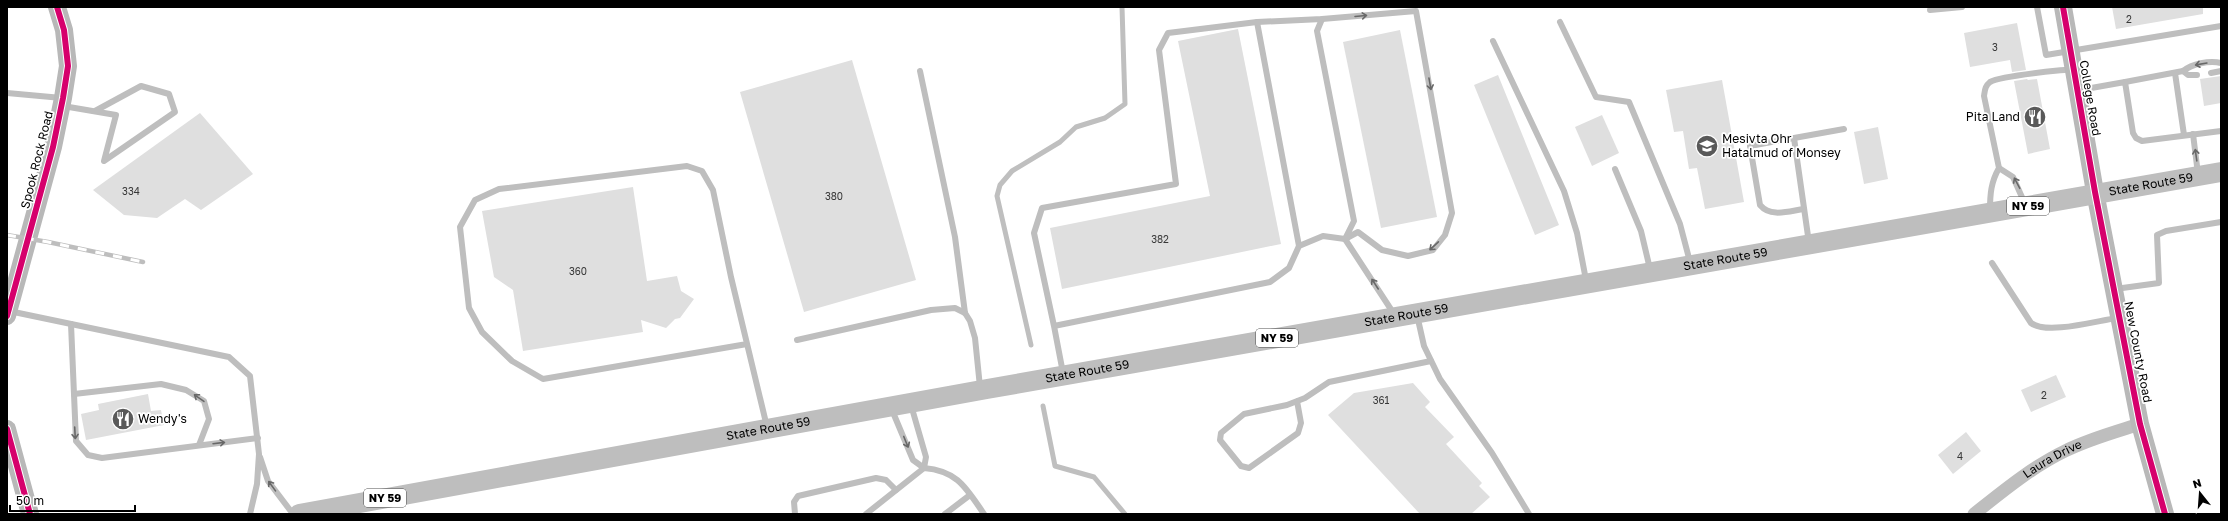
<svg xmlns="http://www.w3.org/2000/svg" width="2228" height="521" font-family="'Golos Text',sans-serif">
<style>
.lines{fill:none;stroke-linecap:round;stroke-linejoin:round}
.stream{stroke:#bfbfbf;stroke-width:5}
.building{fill:#dfdfdf}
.lane{stroke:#bebebe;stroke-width:6}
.street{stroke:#bebebe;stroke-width:13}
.secondary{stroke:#b8b8b8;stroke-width:18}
.primary{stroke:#bebebe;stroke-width:20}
.rail-casing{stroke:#bebebe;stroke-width:4.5}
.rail{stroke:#fff;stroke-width:3;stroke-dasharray:9;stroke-linecap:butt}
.cycleway-casing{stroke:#fff;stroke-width:8}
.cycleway{stroke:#d6006c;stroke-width:6}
.oneway{stroke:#686868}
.labels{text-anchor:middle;stroke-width:3.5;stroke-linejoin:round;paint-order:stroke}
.number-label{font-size:10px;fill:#383838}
.shield{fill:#fff;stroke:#4c4c4c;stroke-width:1}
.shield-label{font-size:11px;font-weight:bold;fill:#000}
.street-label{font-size:12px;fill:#000;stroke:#fff}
.poi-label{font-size:12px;fill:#000;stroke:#fff;text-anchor:start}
</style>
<rect width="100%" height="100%" fill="#fff"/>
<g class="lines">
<!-- stream -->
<g class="stream">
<path d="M1031,345L997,196L1000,185L1012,171L1060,142L1076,127L1105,118L1125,104L1122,7"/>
<path d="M1043,406L1055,466L1094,477L1125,514"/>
</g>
</g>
<!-- building -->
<g class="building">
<path d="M2112,7H2203V14L2116,29Z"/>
<path d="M2017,23L2026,70L2012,72L2010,60L1970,67L1964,33Z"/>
<path d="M1238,29L1281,244L1062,289L1050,228L1210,196L1178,41Z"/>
<path d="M1400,30L1437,217L1381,228L1343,42Z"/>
<path d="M852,60L916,280L804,312L740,92Z"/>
<path d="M1498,75L1559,225L1535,235L1474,85Z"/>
<path d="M2221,76V103L2204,106L2200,79Z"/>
<path d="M2027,79L2028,80L2037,79L2050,149L2028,154L2014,81Z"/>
<path d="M1722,80L1744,202L1705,209L1697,168L1689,169L1683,131L1674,132L1666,90Z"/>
<path d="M200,113L253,174L201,210L185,199L157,218L124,215L93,190Z"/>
<path d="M1602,115L1619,153L1592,166L1575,127Z"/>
<path d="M1878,127L1888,179L1864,184L1854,132Z"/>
<path d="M633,187L647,281L677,276L681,291L694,299L680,318L675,319L666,328L641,320L643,332L523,351L513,290L494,277L482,211Z"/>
<path d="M2056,375L2066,397L2031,412L2021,390Z"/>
<path d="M1413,383L1430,402L1425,407L1454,437L1446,444L1482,483L1479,486L1490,497L1471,514H1420L1328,415L1354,393Z"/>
<path d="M148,394L151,411L161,410L164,425L86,440L81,414L99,410L98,404Z"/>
<path d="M1966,432L1981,451L1953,474L1938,455Z"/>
</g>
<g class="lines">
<!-- lane -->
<g class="lane">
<path d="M2037,7L2046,55L2221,26"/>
<path d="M1930,10L1962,7"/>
<path d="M1322,19L1317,31L1354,221L1345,239"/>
<path d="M1257,22L1299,246"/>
<path d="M1560,22L1596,97L1629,102L1680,224L1690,262"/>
<path d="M1493,41L1564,191L1577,233L1586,280"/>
<path d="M920,71L955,237L965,313"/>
<path d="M2183,71L2188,75H2197"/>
<path d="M2175,73L2184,135"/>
<path d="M2211,73L2221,71"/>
<path d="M2125,82L2183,71C2192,64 2209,60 2221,63"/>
<path d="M2080,90L2125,82L2133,133L2136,138L2142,141L2221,131"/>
<path d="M7,93L62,98"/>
<path d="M63,106L116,115L104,161L175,112L169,94L141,86L95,111"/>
<path d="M2193,134L2198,174"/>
<path d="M1794,138L1750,146L1760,205C1771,218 1789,211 1804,209"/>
<path d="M1999,168L2013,177L2025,204"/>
<path d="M1615,169L1641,231L1650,269"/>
<path d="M1990,210C1990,194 1991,182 1999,168L1984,96C1985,90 1985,86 1990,82C2003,75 2056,71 2073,69"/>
<path d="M1345,239L1394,314"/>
<path d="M1809,243L1794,138L1844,129"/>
<path d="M1992,263L2031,323C2047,335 2096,321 2117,318"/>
<path d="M2115,289L2159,283L2157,235L2166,231L2221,222"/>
<path d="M9,311L229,357L250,376L259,454L257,484L250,514"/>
<path d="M1417,315L1424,346L1440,379L1492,453L1529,514"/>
<path d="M71,324L76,441L88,455L102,458L258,438"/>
<path d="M1054,326L1034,233L1042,208L1176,184L1159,50L1168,33L1257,22L1322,19L1416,11L1452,213L1445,235L1433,250L1408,256L1382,250L1358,232L1345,239L1323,236L1299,246L1289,268L1270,282L1054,326L1063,373"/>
<path d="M797,340L931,310L955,308L965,313L970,321L975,338L980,387"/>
<path d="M747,344L543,379L512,361L482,332L469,308L460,227L475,200L499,189L687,166L702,171L713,190L731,277L767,427"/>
<path d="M74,394L161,384L186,390L204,401L209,419L199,445"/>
<path d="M1297,401L1301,423L1298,433L1249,468L1241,466L1220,440L1221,433L1244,414L1287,405L1305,398L1329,382L1431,361"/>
<path d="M892,410L913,460L924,468L926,457L911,405"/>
<path d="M260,457L268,481L293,514"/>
<path d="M795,514L794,502L798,496L876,478L886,480L896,490"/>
<path d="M866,514L924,468C958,471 966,488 984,514"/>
<path d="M945,514L970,495"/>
</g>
<!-- street -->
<path class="street" id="s1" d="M1974,514C2003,491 2032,467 2065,451C2089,439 2115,432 2140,424"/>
<!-- secondary -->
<g class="secondary">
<path d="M2063,7L2095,192L2140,424L2165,514"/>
<path d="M7,316L53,147L63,98L68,66L64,30L57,7"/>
<path d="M7,429L30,514"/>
</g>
<!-- primary -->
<path class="primary" id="s2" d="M299,514L987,389L2221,172"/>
<!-- rail casing -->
<g class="rail-casing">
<path id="rail" d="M7,235L48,242L143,262"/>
</g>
<!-- rail -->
<use href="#rail" class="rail"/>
<!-- cycleway casing -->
<g class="cycleway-casing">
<g id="cycleway">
<path d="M2063,7L2095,192L2140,424L2165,514"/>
<path d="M7,316L53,147L63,98L68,66L64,30L57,7"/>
<path d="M7,429L30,514"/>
</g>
</g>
<!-- cycleway -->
<use href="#cycleway" class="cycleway"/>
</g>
<!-- one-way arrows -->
<defs><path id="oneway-shaft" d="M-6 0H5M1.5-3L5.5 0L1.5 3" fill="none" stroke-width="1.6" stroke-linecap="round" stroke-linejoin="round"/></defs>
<g class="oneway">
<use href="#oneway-shaft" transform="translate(1361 16) rotate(-5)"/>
<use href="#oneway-shaft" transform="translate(2201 64) rotate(170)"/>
<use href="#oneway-shaft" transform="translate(1430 84) rotate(80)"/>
<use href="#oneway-shaft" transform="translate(2196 155) rotate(-98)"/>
<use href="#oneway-shaft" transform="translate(2017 183) rotate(-118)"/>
<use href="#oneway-shaft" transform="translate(1434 246) rotate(137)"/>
<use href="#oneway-shaft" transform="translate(1375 284) rotate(-123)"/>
<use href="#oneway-shaft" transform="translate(199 398) rotate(-145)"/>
<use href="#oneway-shaft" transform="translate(75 433) rotate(87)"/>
<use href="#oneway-shaft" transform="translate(906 442) rotate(68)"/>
<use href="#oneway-shaft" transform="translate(219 443) rotate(-7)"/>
<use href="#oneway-shaft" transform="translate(272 486) rotate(-126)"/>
</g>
<!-- icons -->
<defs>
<g id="restaurant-disc" transform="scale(1.15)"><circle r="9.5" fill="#595959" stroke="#fff"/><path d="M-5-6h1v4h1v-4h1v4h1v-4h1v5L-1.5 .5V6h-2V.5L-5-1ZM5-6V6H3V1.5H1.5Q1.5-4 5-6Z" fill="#fff"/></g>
<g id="school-disc" transform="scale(1.15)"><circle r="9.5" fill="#595959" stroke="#fff"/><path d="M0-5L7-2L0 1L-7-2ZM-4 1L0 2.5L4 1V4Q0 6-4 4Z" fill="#fff"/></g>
</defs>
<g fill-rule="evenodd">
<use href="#restaurant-disc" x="2035" y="117"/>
<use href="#school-disc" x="1707" y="146"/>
<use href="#restaurant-disc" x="123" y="419"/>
</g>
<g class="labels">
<!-- number labels -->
<g class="number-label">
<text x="2129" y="23">2</text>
<text x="1995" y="51">3</text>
<text x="131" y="195">334</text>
<text x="834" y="200">380</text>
<text x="1160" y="243">382</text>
<text x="578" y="275">360</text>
<text x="2044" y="399">2</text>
<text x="1381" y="404">361</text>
<text x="1960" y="460">4</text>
</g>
<!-- shield labels -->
<g class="shield">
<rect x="2007" y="197" width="42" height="18" rx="3"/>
<rect x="1256" y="329" width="42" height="18" rx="3"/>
<rect x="364" y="489" width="42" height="18" rx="3"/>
</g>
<g class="shield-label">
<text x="2028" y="210">NY 59</text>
<text x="1277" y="342">NY 59</text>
<text x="385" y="502">NY 59</text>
</g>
<!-- street labels -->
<g class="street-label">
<text transform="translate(2090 98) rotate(80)" y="4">College Road</text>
<text transform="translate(37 160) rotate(-76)" y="4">Spook Rock Road</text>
<text dy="4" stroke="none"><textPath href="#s2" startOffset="1881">State Route 59</textPath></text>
<text dy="4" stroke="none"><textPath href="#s2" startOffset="1449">State Route 59</textPath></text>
<text dy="4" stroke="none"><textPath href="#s2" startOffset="1125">State Route 59</textPath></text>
<text transform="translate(2138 352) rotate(79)" y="4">New County Road</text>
<text dy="4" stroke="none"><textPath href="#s2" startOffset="801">State Route 59</textPath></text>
<text dy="4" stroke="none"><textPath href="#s2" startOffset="477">State Route 59</textPath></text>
<text dy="4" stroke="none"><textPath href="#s1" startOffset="96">Laura Drive</textPath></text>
</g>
<!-- poi labels -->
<g class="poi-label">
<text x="2020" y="121" text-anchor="end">Pita Land</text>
<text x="1722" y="143">Mesivta Ohr<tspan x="1722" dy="14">Hatalmud of Monsey</tspan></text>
<text x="138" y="423">Wendy's</text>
</g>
</g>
<!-- border -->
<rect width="2228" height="521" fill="none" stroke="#000000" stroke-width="16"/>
<!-- north arrow -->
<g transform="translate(2200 493) rotate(343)" stroke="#ffffff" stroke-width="3" paint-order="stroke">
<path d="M0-3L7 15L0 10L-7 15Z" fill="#000000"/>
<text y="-6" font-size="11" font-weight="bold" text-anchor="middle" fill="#000000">N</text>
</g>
<!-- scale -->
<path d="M10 505v6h125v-6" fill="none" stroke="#000000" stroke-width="2"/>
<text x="16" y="505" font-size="12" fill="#000000" stroke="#ffffff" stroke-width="3" paint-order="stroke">50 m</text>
</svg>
